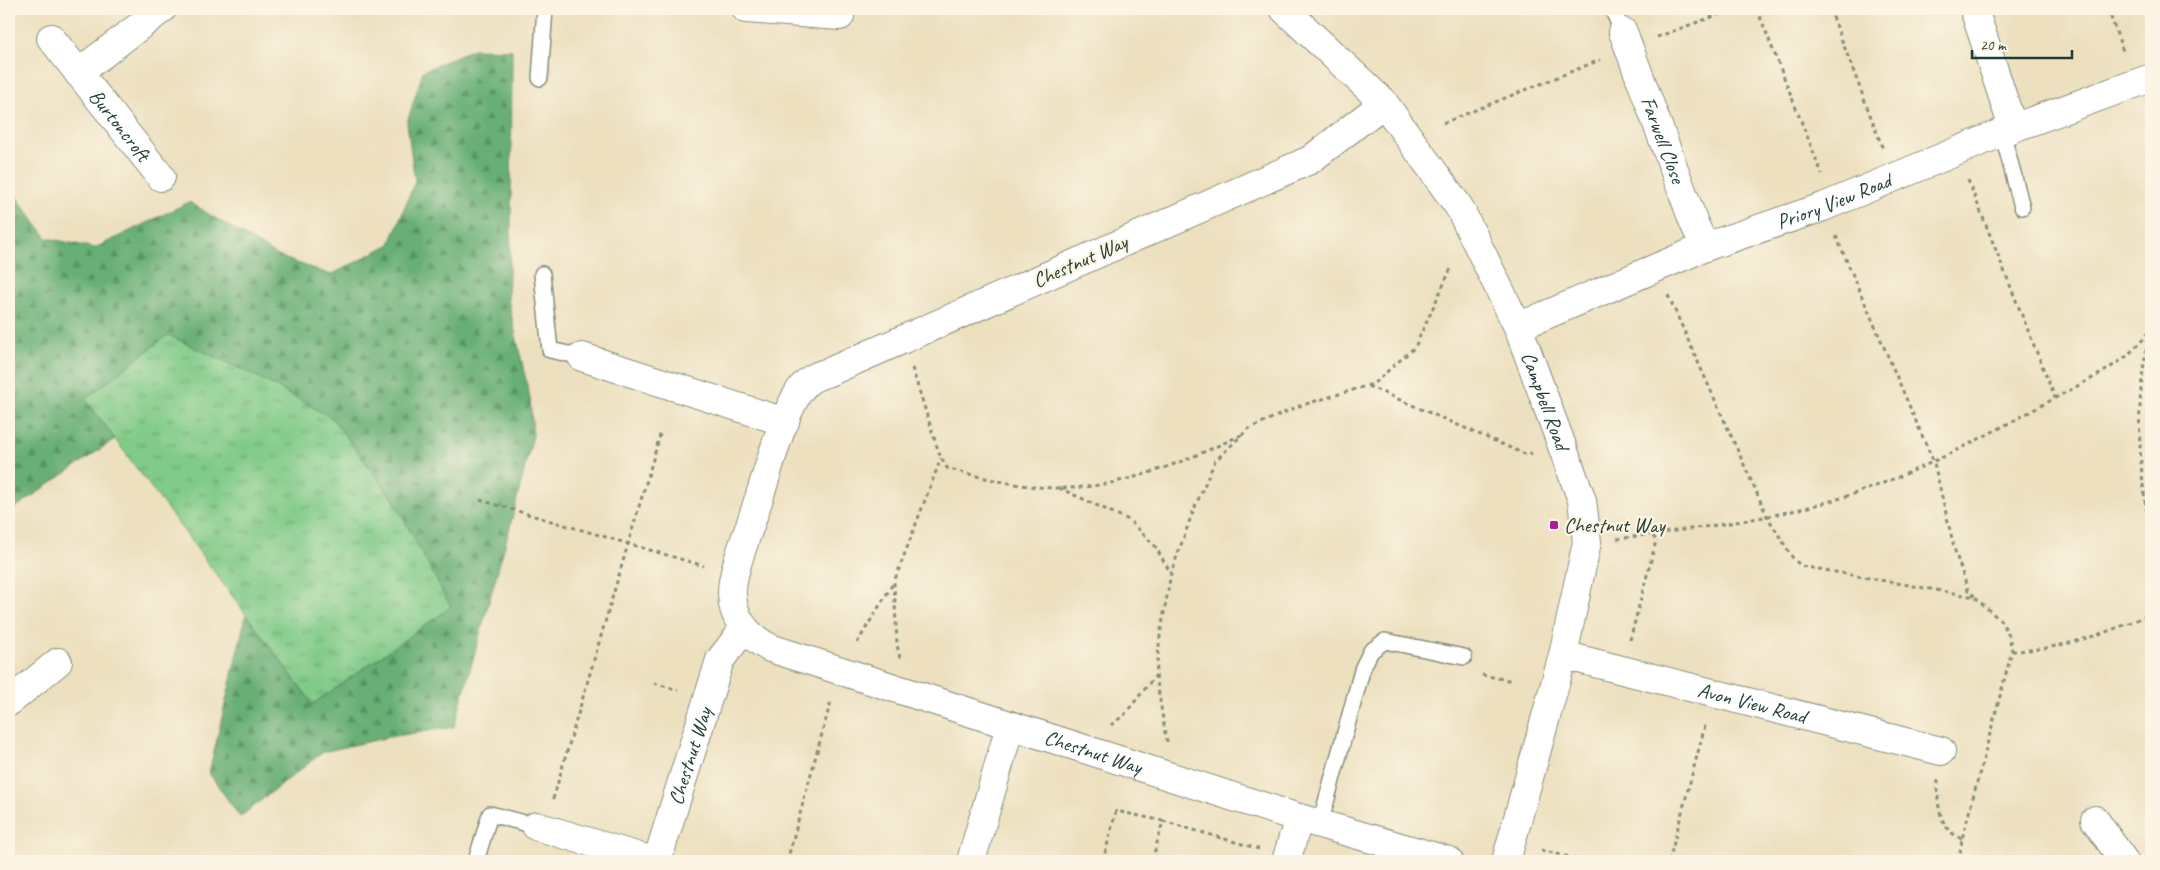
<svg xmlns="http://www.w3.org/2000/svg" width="2160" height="870" font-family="Caveat,sans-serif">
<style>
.grass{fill:url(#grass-tufts);stroke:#50845e}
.forest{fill:url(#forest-firs);stroke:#447654}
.park{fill:#81cb88;stroke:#50845e}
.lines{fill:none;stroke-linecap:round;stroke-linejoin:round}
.lane-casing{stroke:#868e7a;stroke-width:18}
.street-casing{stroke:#868e7a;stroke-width:30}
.path{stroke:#868e7a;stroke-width:3;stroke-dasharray:4 4;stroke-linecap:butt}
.lane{stroke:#fff;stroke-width:15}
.street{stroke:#fff;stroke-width:28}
.poi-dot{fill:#b5179e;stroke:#fcf5e5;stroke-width:2}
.labels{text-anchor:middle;stroke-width:4.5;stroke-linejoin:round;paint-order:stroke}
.street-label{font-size:21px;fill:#1f3d34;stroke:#fcf5e5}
.poi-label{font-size:21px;fill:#1f3d34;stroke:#fcf5e5;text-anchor:start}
</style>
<defs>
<pattern id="grass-tufts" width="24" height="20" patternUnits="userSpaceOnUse" patternTransform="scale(1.25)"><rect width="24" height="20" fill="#81cb88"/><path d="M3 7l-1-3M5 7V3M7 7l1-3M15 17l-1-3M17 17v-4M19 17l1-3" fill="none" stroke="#69a670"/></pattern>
<pattern id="forest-firs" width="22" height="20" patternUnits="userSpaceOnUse" patternTransform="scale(1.25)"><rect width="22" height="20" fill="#68af74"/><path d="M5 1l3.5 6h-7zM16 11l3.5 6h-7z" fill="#559060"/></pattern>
</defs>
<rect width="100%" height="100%" fill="#fcf5e5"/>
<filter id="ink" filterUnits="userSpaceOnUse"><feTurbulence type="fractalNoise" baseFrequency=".02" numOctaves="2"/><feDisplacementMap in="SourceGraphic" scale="10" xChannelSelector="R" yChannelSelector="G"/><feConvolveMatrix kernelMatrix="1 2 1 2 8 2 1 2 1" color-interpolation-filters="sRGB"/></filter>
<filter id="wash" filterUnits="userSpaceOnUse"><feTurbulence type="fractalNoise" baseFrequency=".0096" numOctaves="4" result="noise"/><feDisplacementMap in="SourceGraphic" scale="20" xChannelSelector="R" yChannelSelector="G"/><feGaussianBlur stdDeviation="1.12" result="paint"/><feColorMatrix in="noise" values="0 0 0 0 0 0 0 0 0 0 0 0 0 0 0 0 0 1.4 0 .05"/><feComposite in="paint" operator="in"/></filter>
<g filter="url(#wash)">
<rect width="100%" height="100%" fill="#ede0bf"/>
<!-- grass -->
<path class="grass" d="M168,334L262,379L332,418L393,499L452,607L313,704L85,399Z"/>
<!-- forest -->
<path class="forest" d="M473,49L512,50L511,226L508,300L530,398L533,435L510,527L454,727L389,737L323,752L240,817L209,773L246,615L313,704L451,607L393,499L332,418L262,379L168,335L85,399L115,439L9,512V187L47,238L95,248L189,202L278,256L331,275L390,244L415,181L407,123L423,71Z"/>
<!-- park -->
<path class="park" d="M1402,9H1426L1405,17Z"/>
</g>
<g filter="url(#ink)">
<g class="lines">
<!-- lane casing -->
<g class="lane-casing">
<g id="lane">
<path d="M1612,9L1623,32"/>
<path d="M540,78L545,9"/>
<path d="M2002,132L2022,207"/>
<path d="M542,274L550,350L582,357"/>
<path d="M1320,824L1363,667L1371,651L1385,641L1464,657"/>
<path d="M476,861L490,814L536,826"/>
</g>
</g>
<!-- street casing -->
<g class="street-casing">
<g id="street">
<path d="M746,9L840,16L841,9"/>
<path id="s1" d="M1284,9L1384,103L1459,207L1518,327L1582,500L1587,542L1563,655L1506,861"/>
<path d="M1974,9L2013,128"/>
<path id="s2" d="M1623,32L1694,223L1705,247"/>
<path id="s3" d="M51,38L161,177"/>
<path d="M78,73L162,9"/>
<path id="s4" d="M1384,103L1310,160L829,372C815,376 806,380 798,393C778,427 769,470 756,507C749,531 731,571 732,595C733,621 749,637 770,648L1299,818L1449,861"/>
<path id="s5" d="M1518,327L1705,247L1823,207L2013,128L2151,78"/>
<path d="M582,357L785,422"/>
<path id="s6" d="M1563,655L1941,751"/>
<path d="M9,702L58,662"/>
<path d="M2095,820L2124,861"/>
<path d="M536,826L653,861"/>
<path id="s7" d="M657,861L720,660L744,629"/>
<path d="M971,861L1010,726"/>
<path d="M1286,861L1299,818"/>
</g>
</g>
<!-- path -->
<g class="path">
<path d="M1757,9L1822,174"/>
<path d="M1830,9L1883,149"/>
<path d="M2108,9L2124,54"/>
<path d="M1657,37L1734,9"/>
<path d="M1443,123L1600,60"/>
<path d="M1968,180L2055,398"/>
<path d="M1836,236L1934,463L1955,551L1968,590L1975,597"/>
<path d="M1668,295L1767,516L1794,560L1802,566L1975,597L2002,622L2009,636L2012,651L1962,839L1959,861"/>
<path d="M2150,333C2134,398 2138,470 2151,535"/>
<path d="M912,368L939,453L947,468C982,478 1023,488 1059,488C1121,489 1186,461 1241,435"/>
<path d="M1368,386L1527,455L1532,453"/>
<path d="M1059,488L1129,520L1155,546L1170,572"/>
<path d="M480,500L704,566"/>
<path d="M1617,539C1689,529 1762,521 1831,501C1927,473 2014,419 2102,373L2127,356L2151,331"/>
<path d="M1630,640L1656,541L1652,534"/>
<path d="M857,643L894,582"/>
<path d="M2012,651C2061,650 2106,633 2151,614"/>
<path d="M900,658L897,645L894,582L941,458"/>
<path d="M1156,675L1166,739L1168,742"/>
<path d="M1482,675L1513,681"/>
<path d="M654,683L678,690"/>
<path d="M1111,725L1125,714L1156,675L1160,636L1171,573L1192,514L1215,461L1248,429L1299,406L1373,384L1415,347L1452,266"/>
<path d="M1938,780C1937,803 1938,829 1962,839"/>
<path d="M553,799L661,432"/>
<path d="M1163,821L1259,849"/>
<path d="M1541,850L1586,861"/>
<path d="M787,861L831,701"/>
<path d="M1103,861L1116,811L1163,821L1152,861"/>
<path d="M1669,861L1706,722"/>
</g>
<!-- lane -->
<use href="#lane" class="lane"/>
<!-- street -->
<use href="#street" class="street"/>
</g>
</g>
<!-- markers -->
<rect class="poi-dot" x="1549" y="520" width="10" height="10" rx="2.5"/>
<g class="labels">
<!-- street labels -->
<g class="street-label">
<text dy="7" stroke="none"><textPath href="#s3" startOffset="111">Burtoncroft</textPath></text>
<text dy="7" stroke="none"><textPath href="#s2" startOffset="115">Farwell Close</textPath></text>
<text dy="7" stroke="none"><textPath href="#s5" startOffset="340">Priory View Road</textPath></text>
<text transform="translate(1080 261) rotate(-24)" y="7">Chestnut Way</text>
<text dy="7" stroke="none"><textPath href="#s1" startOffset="478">Campbell Road</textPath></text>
<text dy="7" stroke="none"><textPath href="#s6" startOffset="195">Avon View Road</textPath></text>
<text dy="7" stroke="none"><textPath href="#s4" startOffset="1279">Chestnut Way</textPath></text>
<text dy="7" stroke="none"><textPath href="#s7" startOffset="110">Chestnut Way</textPath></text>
</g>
<!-- poi labels -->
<g class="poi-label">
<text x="1564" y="532">Chestnut Way</text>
</g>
</g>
<!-- margin -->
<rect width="2160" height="870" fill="none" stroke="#fcf5e5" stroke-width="30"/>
<!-- scale -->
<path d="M1972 50v8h100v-8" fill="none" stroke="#1f3d34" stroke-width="2.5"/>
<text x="1980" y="50" font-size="15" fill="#1f3d34" stroke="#fcf5e5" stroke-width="4" paint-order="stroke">20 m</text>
</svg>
